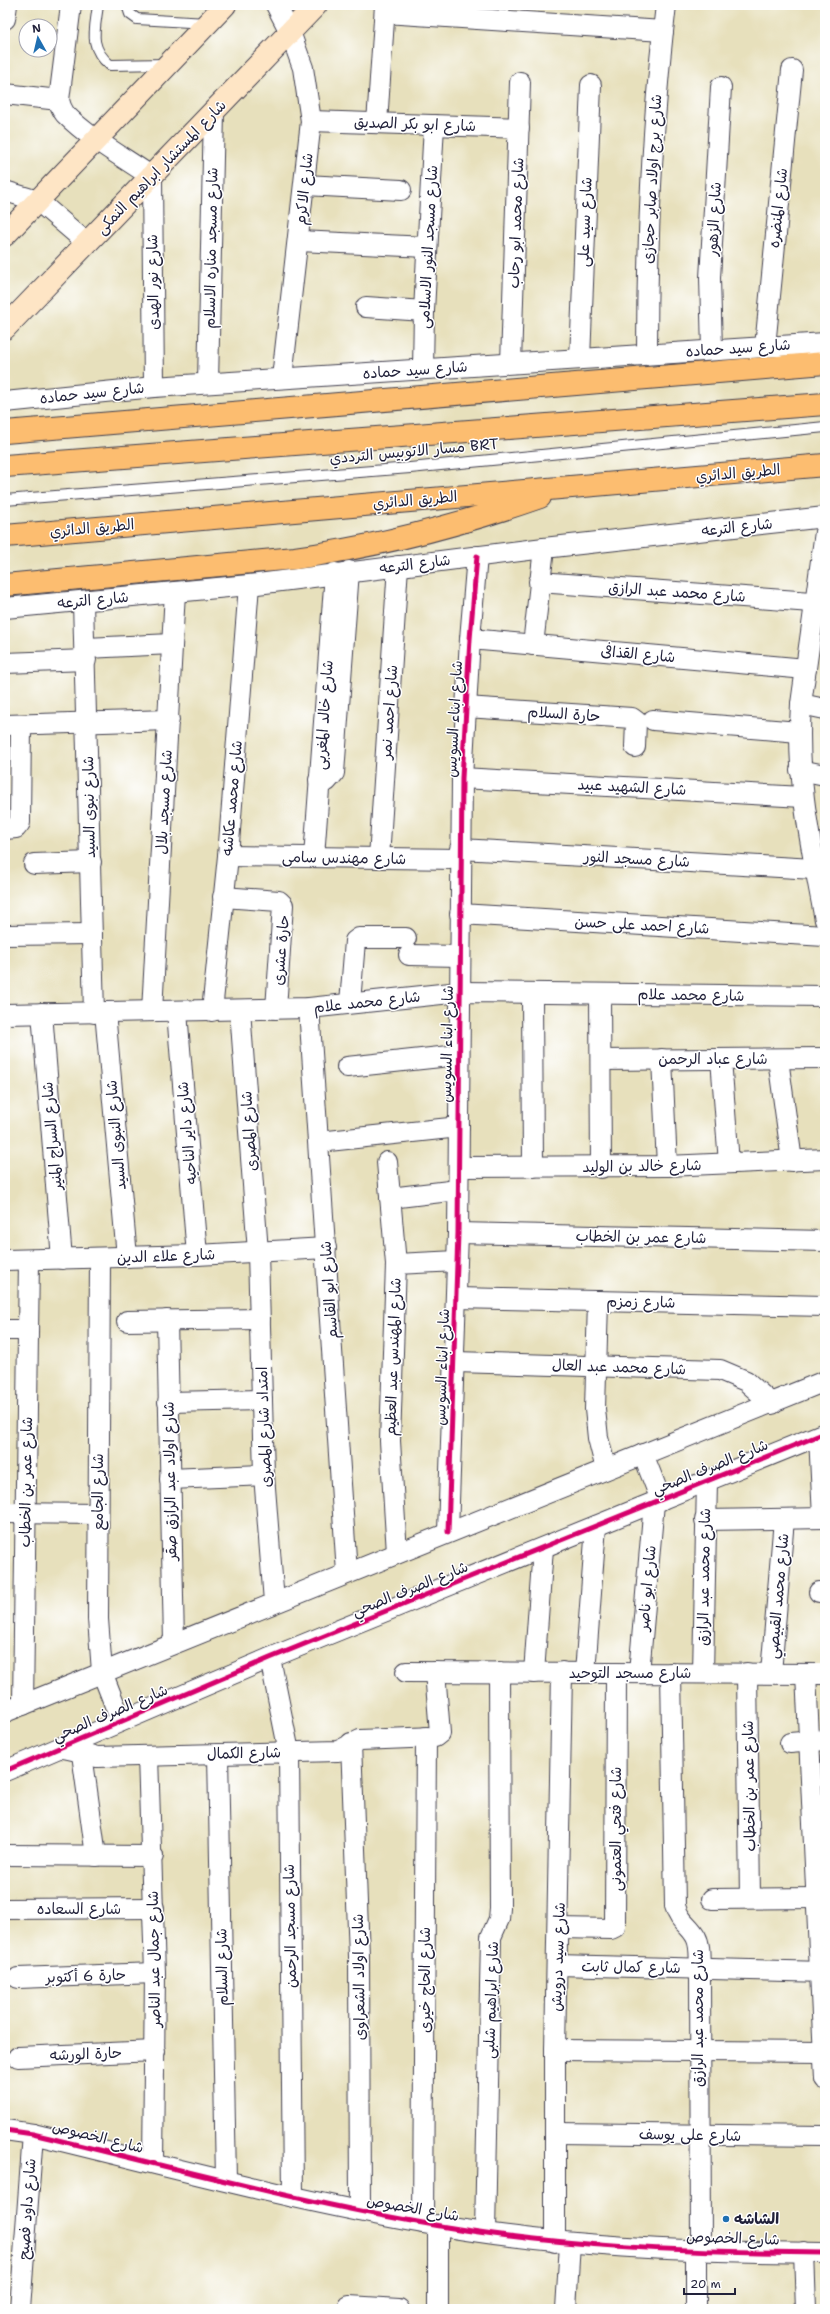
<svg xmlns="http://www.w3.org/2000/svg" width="830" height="2314" font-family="'Shantell Sans','Playpen Sans Arabic',sans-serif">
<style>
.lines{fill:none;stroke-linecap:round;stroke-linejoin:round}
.lane-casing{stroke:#403e4e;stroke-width:12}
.street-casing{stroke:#403e4e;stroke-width:22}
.secondary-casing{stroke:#403e4e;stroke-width:24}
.highway-casing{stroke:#403e4e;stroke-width:24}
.lane{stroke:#fff;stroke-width:10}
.street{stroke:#fff;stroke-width:20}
.secondary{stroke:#fee5c5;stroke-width:22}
.highway{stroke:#fcbd6f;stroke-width:22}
.cycleway-casing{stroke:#fff;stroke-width:8}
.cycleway{stroke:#d6006c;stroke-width:5}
.poi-dot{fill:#1f6fb2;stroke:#fff;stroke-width:1.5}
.labels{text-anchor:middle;stroke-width:3;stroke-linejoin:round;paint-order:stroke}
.street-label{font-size:15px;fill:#22223b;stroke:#fff}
.poi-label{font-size:15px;font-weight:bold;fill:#22223b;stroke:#fff;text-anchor:start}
</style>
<rect width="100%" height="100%" fill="#fff"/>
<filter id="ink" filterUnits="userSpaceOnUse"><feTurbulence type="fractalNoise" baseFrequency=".025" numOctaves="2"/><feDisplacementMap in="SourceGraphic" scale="8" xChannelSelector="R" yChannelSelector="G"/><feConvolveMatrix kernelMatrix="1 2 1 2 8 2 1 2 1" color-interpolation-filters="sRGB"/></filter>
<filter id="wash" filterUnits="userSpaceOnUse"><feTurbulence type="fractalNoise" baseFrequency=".012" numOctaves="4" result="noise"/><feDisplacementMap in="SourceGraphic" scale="16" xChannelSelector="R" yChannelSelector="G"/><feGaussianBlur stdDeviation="0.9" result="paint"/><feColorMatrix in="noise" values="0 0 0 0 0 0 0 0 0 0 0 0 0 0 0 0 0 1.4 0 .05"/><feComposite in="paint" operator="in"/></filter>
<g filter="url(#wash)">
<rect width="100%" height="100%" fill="#e7e0bc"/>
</g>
<g filter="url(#ink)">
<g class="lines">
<!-- lane casing -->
<g class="lane-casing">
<g id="lane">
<path d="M98,5C95,30 88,47 110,65L166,64"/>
<path d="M127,5L130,14L137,19L207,23"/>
<path d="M5,500L410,468L825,427"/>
</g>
</g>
<!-- street casing -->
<g class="street-casing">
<g id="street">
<path d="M71,5L59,100C60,105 62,110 65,114C90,139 123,157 152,177L154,387"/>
<path d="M276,5L290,32L303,68L311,121L282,378"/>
<path d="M385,13L663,31"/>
<path d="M5,19L7,5"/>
<path d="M5,94L59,100"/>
<path d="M311,121L519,128"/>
<path d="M377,123L385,5"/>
<path d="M305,185L401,190"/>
<path d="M5,191L38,201L87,243"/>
<path d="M299,241L427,247"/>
<path d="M366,307L424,311"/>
<path d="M765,347L792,70"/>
<path d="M712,350L710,278L721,87"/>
<path d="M647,354C647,237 652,121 666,5"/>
<path d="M580,359L591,85"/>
<path d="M511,363L520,82"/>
<path d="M423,369L424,311L434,125"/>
<path d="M208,383L214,112"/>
<path d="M5,402L154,387L825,343"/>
<path d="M825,532L801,704C796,783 811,844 825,920"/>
<path d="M539,582L825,603"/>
<path d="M83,602L94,1013"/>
<path d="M5,608L249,585L544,548L825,517"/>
<path d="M470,639L806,669"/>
<path d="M533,645L544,548"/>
<path d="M86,648L172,644"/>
<path d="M5,663L86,660"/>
<path d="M801,704L825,709"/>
<path d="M466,707L632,718L636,721L635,747"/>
<path d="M653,720L799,732"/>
<path d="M5,725L169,720"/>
<path d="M800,770L825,775"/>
<path d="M462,778L803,797"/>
<path d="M319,780L327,781L334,773L349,571"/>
<path d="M5,829L16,828L20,823L21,725"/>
<path d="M460,849L814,869"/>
<path d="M228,856L460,859"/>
<path d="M314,857L335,573"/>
<path d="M379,858L398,566"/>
<path d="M34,864L91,862"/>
<path d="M223,897L279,901L283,905L276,1009"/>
<path d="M460,914L825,936"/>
<path d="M5,935L92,934"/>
<path d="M409,955L460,956"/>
<path d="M532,993L533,1167"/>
<path d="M600,994L601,1168"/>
<path d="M350,1003L355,941L359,938H406"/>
<path d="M309,1008L347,1573"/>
<path d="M240,1010L258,1252L264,1475L274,1602"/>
<path d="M152,1011L175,592"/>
<path d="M212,1011L228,856L249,585"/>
<path d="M105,1012L127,1257"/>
<path d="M177,1012L197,1255"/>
<path d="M42,1013L62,1259"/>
<path d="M5,1014L309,1008L460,992L825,996"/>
<path d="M662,1059L667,1166"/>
<path d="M721,1059L729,1163"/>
<path d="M778,1059L792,1161"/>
<path d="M601,1060L825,1058"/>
<path d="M347,1067L459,1055"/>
<path d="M319,1142L459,1127"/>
<path d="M387,1162L396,1264L390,1441L397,1553"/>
<path d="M459,1167L667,1166L825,1159"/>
<path d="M390,1198L458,1190"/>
<path d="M458,1233L825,1241"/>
<path d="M100,1258L98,1619L102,1672L121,1721"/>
<path d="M5,1260L197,1255L326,1248"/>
<path d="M396,1264L457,1261"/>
<path d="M456,1298L825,1306"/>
<path d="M598,1301L595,1409L598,1438L606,1469"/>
<path d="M167,1320L174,1642"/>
<path d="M127,1321L260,1319"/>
<path d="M5,1330H28"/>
<path d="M455,1362L720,1370L746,1381L772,1404"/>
<path d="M168,1402L262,1400"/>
<path d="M819,1436L823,1518"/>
<path d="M643,1454L661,1500"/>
<path d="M170,1479L264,1475"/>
<path d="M5,1513L98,1514"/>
<path d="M705,1520L825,1518"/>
<path d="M448,1532L458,1233L462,778L470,639L477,556"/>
<path d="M819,1592H825"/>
<path d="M270,1658L289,1752L293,2197"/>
<path d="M406,1672L825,1674"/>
<path d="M534,1673L543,1548"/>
<path d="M585,1673L596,1526"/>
<path d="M639,1673L654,1503"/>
<path d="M671,1673L675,1906C680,1923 689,1924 696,1937C701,1946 699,1959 700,1969L701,2250"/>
<path d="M703,1673L707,1481"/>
<path d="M747,1673L750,1898"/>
<path d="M771,1673L784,1519"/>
<path d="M806,1674L825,2079"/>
<path d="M23,1705L29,1260"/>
<path d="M5,1712L825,1381"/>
<path d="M351,1743L359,1956L360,2211"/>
<path d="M790,1743L825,1740"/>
<path d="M60,1748C73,1748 84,1754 97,1757L338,1751L360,1740L435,1737L440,1733L435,1672"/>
<path d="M82,1754L96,1856"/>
<path d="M218,1754L226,2180"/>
<path d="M148,1756L155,1973L153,2163"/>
<path d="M5,1771L270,1658L825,1433"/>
<path d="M5,1855L153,1856"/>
<path d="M712,1899L818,1898"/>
<path d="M5,1909L154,1908"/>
<path d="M559,1928L611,1929L615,1927L616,1673"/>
<path d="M557,1965L825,1972"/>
<path d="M18,1978L155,1973"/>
<path d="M555,2050L825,2052"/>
<path d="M18,2057L155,2051"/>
<path d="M5,2130L33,2134C162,2165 292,2200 423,2223C555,2247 691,2252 825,2253"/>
<path d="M555,2133L825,2136"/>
<path d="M423,2223L426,1737"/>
<path d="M485,2232L491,1937L499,1919L500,1908L499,1672"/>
<path d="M555,2242V2050L562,1672"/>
<path d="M804,2252L806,2309"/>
<path d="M349,2306L399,2309"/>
<path d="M20,2309L33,2134"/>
<path d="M438,2309V2225"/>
<path d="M566,2309L570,2243"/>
<path d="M696,2309V2250"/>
</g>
</g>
<!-- secondary casing -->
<g class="secondary-casing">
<g id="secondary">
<path d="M5,235L225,5"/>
<path d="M5,328L316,5"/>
</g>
</g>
<!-- highway casing -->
<g class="highway-casing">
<g id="highway">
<path d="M5,432L825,363"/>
<path d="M5,466L825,404"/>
<path d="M5,536L825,465"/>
<path d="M5,585L295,558C380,546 460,525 540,497"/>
</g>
</g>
<!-- lane -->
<use href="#lane" class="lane"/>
<!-- street -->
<use href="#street" class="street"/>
<!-- secondary -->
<use href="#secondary" class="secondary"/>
<!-- highway -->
<use href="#highway" class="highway"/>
<!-- cycleway casing -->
<g class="cycleway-casing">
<g id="cycleway">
<path d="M448,1532L458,1233L462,778L470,639L477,556"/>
<path d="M5,1771L270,1658L825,1433"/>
<path d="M5,2130L33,2134C162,2165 292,2200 423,2223C555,2247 691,2252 825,2253"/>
</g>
</g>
<!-- cycleway -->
<use href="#cycleway" class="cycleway"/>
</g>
</g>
<!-- markers -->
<circle class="poi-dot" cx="726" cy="2219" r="4"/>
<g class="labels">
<!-- street labels -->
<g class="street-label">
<text transform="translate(415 124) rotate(2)" y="5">شارع ابو بكر الصديق</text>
<text transform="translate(161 167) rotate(-46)" y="5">شارع المستشار ابراهيم النمكى</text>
<text transform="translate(652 179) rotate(-87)" y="5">شارع برج اولاد صابر حجازى</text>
<text transform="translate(304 189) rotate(-84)" y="5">شارع الاكرم</text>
<text transform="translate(778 208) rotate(-84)" y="5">شارع المنضره</text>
<text transform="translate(714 219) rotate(-87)" y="5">شارع الزهور</text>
<text transform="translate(585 222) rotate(-88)" y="5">شارع سيد على</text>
<text transform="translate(516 223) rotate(-88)" y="5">شارع محمد ابو رحاب</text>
<text transform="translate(428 247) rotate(-87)" y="5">شارع مسجد النور الاسلامى</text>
<text transform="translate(211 248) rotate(-89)" y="5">شارع مسجد مناره الاسلام</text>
<text transform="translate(153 282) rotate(-91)" y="5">شارع نور الهدى</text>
<text transform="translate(738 348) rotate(-4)" y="5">شارع سيد حماده</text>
<text transform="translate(415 370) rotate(-4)" y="5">شارع سيد حماده</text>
<text transform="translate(92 393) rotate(-6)" y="5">شارع سيد حماده</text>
<text transform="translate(414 451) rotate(-5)" y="5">مسار الاتوبيس الترددي BRT</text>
<text transform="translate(738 473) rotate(-5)" y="5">الطريق الدائري</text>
<text transform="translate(415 500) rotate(-5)" y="5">الطريق الدائري</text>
<text transform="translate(737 527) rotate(-6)" y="5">شارع الترعه</text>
<text transform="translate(92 528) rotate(-5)" y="5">الطريق الدائري</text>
<text transform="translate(415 564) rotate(-7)" y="5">شارع الترعه</text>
<text transform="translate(677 592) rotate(4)" y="5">شارع محمد عبد الرازق</text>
<text transform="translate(93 600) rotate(-5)" y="5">شارع الترعه</text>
<text transform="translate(638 654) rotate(5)" y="5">شارع القذافى</text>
<text transform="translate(389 712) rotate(-86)" y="5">شارع احمد نمر</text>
<text transform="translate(564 714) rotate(4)" y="5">حارة السلام</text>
<text transform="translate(324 715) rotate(-86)" y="5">شارع خالد المغربى</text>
<text transform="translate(454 719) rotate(-87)" y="5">شارع ابناء السويس</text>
<text transform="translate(632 787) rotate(3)" y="5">شارع الشهيد عبيد</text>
<text transform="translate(232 798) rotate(-85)" y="5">شارع محمد عكاشه</text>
<text transform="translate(164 802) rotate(-87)" y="5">شارع مسجد بلال</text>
<text transform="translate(89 807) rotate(-91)" y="5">شارع نبوى السيد</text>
<text transform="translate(344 858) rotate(1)" y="5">شارع مهندس سامى</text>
<text transform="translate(637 859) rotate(3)" y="5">شارع مسجد النور</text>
<text transform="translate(642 925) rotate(3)" y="5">شارع احمد على حسن</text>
<text transform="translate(281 950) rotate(-85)" y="5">حارة عشرى</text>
<text transform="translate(691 995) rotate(1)" y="5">شارع محمد علام</text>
<text transform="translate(367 1002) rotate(-6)" y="5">شارع محمد علام</text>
<text transform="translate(447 1044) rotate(-89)" y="5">شارع ابناء السويس</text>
<text x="713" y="1064">شارع عباد الرحمن</text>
<text transform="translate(249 1131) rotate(-94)" y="5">شارع المصرى</text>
<text transform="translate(187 1133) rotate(-95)" y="5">شارع داير الناحيه</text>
<text transform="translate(116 1135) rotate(-95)" y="5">شارع النبوى السيد</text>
<text transform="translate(52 1136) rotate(-95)" y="5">شارع السراج المنير</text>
<text transform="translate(642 1166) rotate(-1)" y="5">شارع خالد بن الوليد</text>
<text transform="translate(641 1237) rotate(1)" y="5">شارع عمر بن الخطاب</text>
<text transform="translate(166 1256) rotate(-2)" y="5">شارع علاء الدين</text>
<text transform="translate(329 1290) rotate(-94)" y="5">شارع ابو القاسم</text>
<text transform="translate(641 1302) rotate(1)" y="5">شارع زمزم</text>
<text transform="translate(393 1357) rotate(-88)" y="5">شارع المهندس عبد العظيم</text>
<text transform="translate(442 1367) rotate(-88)" y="5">شارع ابناء السويس</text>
<text transform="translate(619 1367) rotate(2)" y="5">شارع محمد عبد العال</text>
<text transform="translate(264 1427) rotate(-92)" y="5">امتداد شارع المصرى</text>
<text transform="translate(710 1467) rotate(-22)" y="5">شارع الصرف الصحي</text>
<text transform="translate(170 1481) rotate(-91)" y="5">شارع اولاد عبد الرازق صقر</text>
<text transform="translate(26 1482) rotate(-89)" y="5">شارع عمر بن الخطاب</text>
<text transform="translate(98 1492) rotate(-90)" y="5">شارع الجامع</text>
<text transform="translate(704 1577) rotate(-89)" y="5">شارع محمد عبد الرازق</text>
<text transform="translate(647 1588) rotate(-85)" y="5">شارع ابو ناصر</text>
<text transform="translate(410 1589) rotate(-22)" y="5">شارع الصرف الصحي</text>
<text transform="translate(778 1596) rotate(-85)" y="5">شارع محمد القبيصي</text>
<text x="630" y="1678">شارع مسجد التوحيد</text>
<text transform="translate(110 1713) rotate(-23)" y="5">شارع الصرف الصحي</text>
<text transform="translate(244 1753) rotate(-1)" y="5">شارع الكمال</text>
<text transform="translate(749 1786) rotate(-91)" y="5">شارع عمر بن الخطاب</text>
<text transform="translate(616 1829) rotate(-90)" y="5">شارع فتحي العتمونى</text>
<text x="79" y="1914">شارع السعاده</text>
<text transform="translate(290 1926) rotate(-91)" y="5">شارع مسجد الرحمن</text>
<text transform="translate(558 1957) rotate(-88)" y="5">شارع سيد درويش</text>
<text transform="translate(154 1959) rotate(-91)" y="5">شارع جمال عبد الناصر</text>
<text transform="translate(222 1967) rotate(-91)" y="5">شارع السلام</text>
<text transform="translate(631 1967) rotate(1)" y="5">شارع كمال ثابت</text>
<text transform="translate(86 1976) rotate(-2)" y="5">حارة 6 أكتوبر</text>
<text transform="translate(359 1977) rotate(-91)" y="5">شارع اولاد الشعراوى</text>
<text transform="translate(425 1980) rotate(-90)" y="5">شارع الحاج خيرى</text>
<text transform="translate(491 2000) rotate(-88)" y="5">شارع ابراهيم شلبى</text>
<text transform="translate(698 2018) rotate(-90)" y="5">شارع محمد عبد الرازق</text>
<text transform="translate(86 2054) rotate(-2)" y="5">حارة الورشه</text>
<text transform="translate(690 2135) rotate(1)" y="5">شارع على يوسف</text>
<text transform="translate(98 2137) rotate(14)" y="5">شارع الخصوص</text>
<text transform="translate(413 2208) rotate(10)" y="5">شارع الخصوص</text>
<text transform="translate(27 2209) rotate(-86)" y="5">شارع داود فصيح</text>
<text transform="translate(733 2238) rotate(2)" y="5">شارع الخصوص</text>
</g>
<!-- poi labels -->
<g class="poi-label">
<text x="734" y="2224">الشاشه</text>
</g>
</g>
<!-- margin -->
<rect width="830" height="2314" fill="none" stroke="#fff" stroke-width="20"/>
<!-- north arrow -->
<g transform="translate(38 38) rotate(352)"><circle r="19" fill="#ffffff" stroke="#a7a7b1"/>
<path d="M0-3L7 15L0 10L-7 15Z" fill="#1f6fb2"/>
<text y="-6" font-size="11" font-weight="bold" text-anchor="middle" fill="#22223b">N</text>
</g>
<!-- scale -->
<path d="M684 2288v6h51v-6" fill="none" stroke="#22223b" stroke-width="2"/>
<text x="690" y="2288" font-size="12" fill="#22223b" stroke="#ffffff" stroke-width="3" paint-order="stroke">20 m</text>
</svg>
